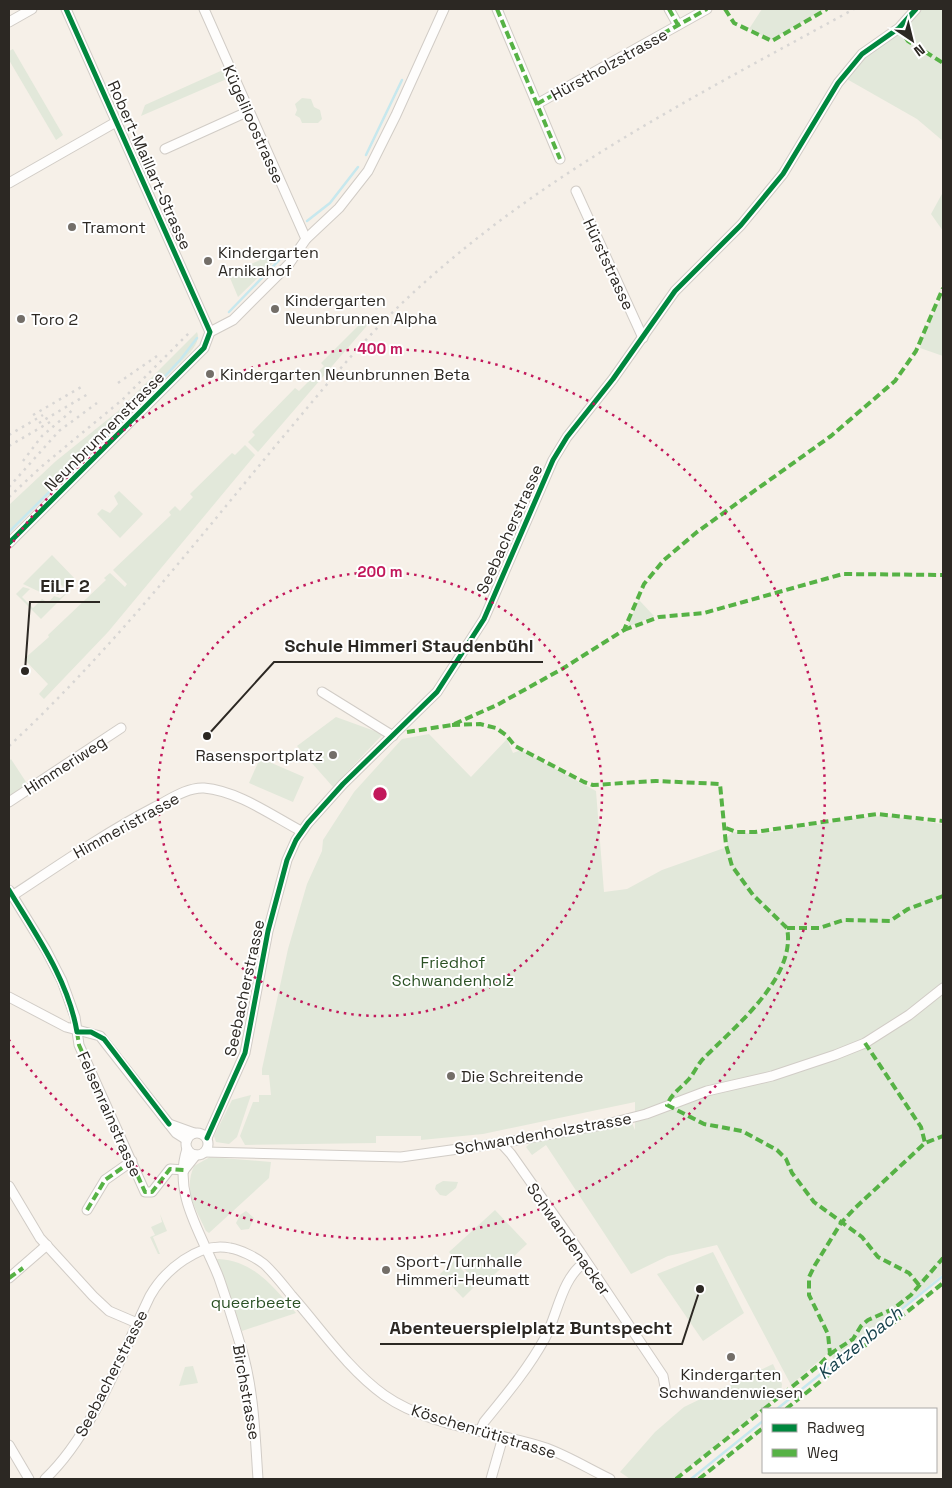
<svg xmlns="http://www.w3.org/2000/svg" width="952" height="1488" font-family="'Space Grotesk',sans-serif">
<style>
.green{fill:#e2e8da}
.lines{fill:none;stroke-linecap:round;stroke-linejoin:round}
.stream{stroke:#c7e8ee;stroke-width:2.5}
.minor-casing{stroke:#d1ccc6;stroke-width:11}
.minor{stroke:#fefdfc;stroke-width:9}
.rail{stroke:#d8d6d4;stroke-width:2.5;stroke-dasharray:2.5 5;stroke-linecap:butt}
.quiet{stroke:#56b245;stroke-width:4;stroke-dasharray:8 4;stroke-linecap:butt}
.cycleway-casing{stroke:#fff;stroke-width:8}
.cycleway{stroke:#00873e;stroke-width:5}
.ring{fill:none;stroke:#c2185b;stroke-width:2.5;stroke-dasharray:2.5 5}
.poi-dot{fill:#736e68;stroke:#fff;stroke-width:2}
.labels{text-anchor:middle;stroke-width:4;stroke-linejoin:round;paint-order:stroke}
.street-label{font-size:16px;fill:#2c2823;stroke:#fff}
.poi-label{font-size:16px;fill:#2c2823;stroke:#fff;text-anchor:start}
.park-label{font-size:16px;fill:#2b5124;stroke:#fff}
.water-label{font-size:18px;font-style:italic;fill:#17424c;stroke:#fff}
.centre{fill:#c2185b;stroke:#fff;stroke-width:2.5}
.ring-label{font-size:15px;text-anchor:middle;font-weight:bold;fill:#c2185b;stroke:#fff;stroke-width:4;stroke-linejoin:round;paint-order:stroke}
.leader{fill:none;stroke:#2c2823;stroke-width:2}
.callout-dot{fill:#2c2823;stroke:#fff;stroke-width:2}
.callout-label{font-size:18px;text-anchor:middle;font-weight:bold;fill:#2c2823;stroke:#fff;stroke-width:4;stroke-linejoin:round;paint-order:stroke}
</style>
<rect width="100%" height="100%" fill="#f6f0e8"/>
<!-- green -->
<g class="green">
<path d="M762,9H825L771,40L749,29Z"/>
<path d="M921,9H943V141L917,119L845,78L865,55L903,28Z"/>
<path d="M13,49L63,135L56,140L9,60V51Z"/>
<path d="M225,69L229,78L127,122L141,116L145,105Z"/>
<path d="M302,98L311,99L314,107L320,110L322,119L318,123H302L300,118L295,115L297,110L295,104Z"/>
<path d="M943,192V231L931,214Z"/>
<path d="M280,251L281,255L238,297L230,278L240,273L238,270Z"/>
<path d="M943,294V356L920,348L923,336Z"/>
<path d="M367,317L371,321L258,452L248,442L255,435L252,432L295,388L299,391L324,366L321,363Z"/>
<path d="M197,332C201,341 191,352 184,359L9,534V505L56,461L117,412Z"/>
<path d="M245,445L255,455L108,632L44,699L39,694L48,684L24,659L49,637L48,635L106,580L104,578L110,573L125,587L127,584L113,570L171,515L169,512L175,506L180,511L193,497L190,494L232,453L235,455Z"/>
<path d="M119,491L143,514L120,538L97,514L102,509L110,513L118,504L114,496Z"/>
<path d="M52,555L76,580L66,589L60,584L57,587L62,592L58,595L47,585L40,592L23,584Z"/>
<path d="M23,587L30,589L22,597L33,608L42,599L48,603L54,596L60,598L70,590L41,619L16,594Z"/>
<path d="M639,600L654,616L627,627L638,601Z"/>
<path d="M336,717L383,734L333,787L297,746Z"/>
<path d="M429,734L471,777L507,739L513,753L521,750L596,791L604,892L627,889L662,870L727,847V837L733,832L759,834L868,817L885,816L943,824V1274L836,1361L828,1353L791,1385L717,1245L668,1256L631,1274L546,1145L532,1155L526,1147L535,1139L632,1123L635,1130V1102L483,1134L421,1140V1136H376V1143L245,1145L240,1136L253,1102H259V1095H271L269,1075H262V1069L288,949L307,884L322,851L323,840L354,792L402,739Z"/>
<path d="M260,758L304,777L293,802L249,783Z"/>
<path d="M11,759L28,785L9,798V761Z"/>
<path d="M251,1095L237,1137L229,1144L216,1142L214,1136L232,1100Z"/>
<path d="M210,1157L271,1162L269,1178L209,1233L206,1231C196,1209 183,1191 194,1166Z"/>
<path d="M443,1181L458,1182L456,1188L446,1196L440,1195L435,1189L436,1185Z"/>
<path d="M495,1210L527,1244L481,1287L449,1252Z"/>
<path d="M246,1211L254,1218L249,1229L241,1230L236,1223L240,1215Z"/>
<path d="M160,1214L167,1231L153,1237L160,1254H158L150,1237L155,1235L151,1227L162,1222Z"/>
<path d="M713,1252L744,1313L703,1341L657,1274Z"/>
<path d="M218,1259C255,1261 273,1287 296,1313L242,1331L215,1260Z"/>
<path d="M454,1261L476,1285L463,1298L440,1274Z"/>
<path d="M773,1364L782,1384L781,1393L674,1479H630L620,1472L655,1432L684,1407Z"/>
<path d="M193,1366L198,1383L179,1386L185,1367Z"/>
</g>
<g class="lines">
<!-- stream -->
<g class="stream">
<path d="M366,155L402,80"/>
<path d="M307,221L330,203L358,167"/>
<path d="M229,312L285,254"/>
<path d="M9,532L156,386L181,359L197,338"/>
<path d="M777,1409L943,1276"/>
<path d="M691,1479L763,1421"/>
</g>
<!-- minor casing -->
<g class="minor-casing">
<g id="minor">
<path d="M66,9L210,332"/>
<path d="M204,9L306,239"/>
<path d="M497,9L560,159"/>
<path d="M669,9L678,25"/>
<path d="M9,22L32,9"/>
<path d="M537,104L707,9"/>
<path d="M165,149L249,111"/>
<path d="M9,183L116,122"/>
<path d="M576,191L643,338"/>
<path d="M210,332L233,320L289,264L306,239L339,208L368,171L396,115L444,9"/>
<path d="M9,543L204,348L210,332"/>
<path d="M322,692L393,736"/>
<path d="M9,802L121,728"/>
<path d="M9,890L46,950L62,981L75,1017L79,1045L145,1192H152L170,1169L184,1170"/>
<path d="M12,896C59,865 105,833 155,807C169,800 187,787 204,788C238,791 271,815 301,831"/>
<path d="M9,997L66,1027L100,1036L176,1133L187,1140"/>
<path d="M169,1124L194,1133"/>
<circle cx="197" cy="1144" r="11"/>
<path d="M207,1138L245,1053L268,931L287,860L296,840L308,823L343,784L437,692L484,619L553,460L567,437L613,379L675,291L741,225L783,174L838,83L862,54L899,28L916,9"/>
<path d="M501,1143L511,1154L580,1252L663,1376L665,1387"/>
<path d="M187,1149C172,1195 203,1236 219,1278C227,1301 234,1324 241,1347C254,1389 255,1436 258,1479"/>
<path d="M205,1152L401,1157L501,1143L607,1124L646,1114L707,1091L772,1076L835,1055L865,1043L909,1015L943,988"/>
<path d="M184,1170L196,1155"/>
<path d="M9,1186L40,1238L93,1296L109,1311L137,1323"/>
<path d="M87,1210L105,1180L132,1161"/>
<path d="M9,1278L47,1245"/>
<path d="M480,1431L484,1422C506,1395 528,1369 545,1338C558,1314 561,1279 585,1262"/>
<path d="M9,1445L29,1479"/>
<path d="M45,1479C92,1435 122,1354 150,1296C164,1271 199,1241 230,1248C241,1250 255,1257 264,1264C274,1273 283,1285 292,1296C321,1329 348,1369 384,1395C429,1427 495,1431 546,1448C568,1456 589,1469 610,1479"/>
<path d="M491,1479L503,1437"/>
</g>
</g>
<!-- minor -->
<use href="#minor" class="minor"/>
<!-- rail -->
<g class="rail">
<path d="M118,383L157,356"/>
<path d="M33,415L83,386"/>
<path d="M39,423L88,394"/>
<path d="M9,435L43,415"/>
<path d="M9,446L50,422"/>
<path d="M23,461L42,436L75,408"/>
<path d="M9,487L59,431L97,403"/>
<path d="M9,497L41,467L122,400L191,331"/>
<path d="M9,746C108,654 191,548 277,444C315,399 352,352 394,311C529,179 691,99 854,9"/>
</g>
<!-- quiet -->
<g class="quiet">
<path d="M497,9L560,159"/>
<path d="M669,9L678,25"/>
<path d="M725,9L734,23L772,41L827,9"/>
<path d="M899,28L908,41L943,63"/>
<path d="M537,104L707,9"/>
<path d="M624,630L659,617L704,613L843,574L943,575"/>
<path d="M452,725L480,724L496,728L506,735L515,746L584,782L593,785L656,781L720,784L726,845L732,866L753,895L787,928C797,978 733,1028 702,1060C697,1066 694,1073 689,1079C681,1088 672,1093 667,1105L704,1124L742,1131L777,1150L786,1159L792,1173L814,1202L862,1237L878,1257L909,1273L919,1285"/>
<path d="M407,732L452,725L497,705L562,669L624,630L644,584L664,560L697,532L831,436L895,381L916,351L943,288"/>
<path d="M726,828L736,832H755L877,814L943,821"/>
<path d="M787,928H819L844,920L890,921L908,909L943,896"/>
<path d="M77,1032L79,1045L145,1192H152L170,1169L184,1170"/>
<path d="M865,1043L921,1127L925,1143"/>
<path d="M87,1210L105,1180L132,1161"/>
<path d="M9,1278L23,1268"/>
<path d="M830,1354L853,1339L861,1326L868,1320L893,1309L911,1295L943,1258"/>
<path d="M764,1409L818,1366L830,1354L828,1334L809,1295V1277L815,1265L841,1223L855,1208L925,1143L943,1136"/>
<path d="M786,1409L943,1283"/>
<path d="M676,1479L763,1410"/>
<path d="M699,1479L763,1428"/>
</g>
<!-- cycleway casing -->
<g class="cycleway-casing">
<g id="cycleway">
<path d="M9,543L204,348L210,332L66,9"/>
<path d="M9,890C36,935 68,979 77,1032H91L104,1039L169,1124"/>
<path d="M207,1138L245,1053L268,931L287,860L296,840L308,823L343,784L437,692L484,619L553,460L567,437L613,379L675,291L741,225L783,174L838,83L862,54L899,28L916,9"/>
</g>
</g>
<!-- cycleway -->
<use href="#cycleway" class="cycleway"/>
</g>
<!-- distance rings -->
<g class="ring">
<circle cx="380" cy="794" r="222"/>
<path d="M9 548A445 445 0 1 1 9 1040"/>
</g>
<!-- markers -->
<g class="poi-dot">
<circle cx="72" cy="227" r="5"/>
<circle cx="208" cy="261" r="5"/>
<circle cx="275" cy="309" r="5"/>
<circle cx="21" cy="319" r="5"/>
<circle cx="210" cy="374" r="5"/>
<circle cx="333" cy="755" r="5"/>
<circle cx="451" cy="1076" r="5"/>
<circle cx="386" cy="1270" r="5"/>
<circle cx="731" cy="1357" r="5"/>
</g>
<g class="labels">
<!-- street labels -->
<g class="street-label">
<text transform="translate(609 64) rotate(-29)" y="6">Hürstholzstrasse</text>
<text transform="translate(254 124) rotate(66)" y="6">Kügeliloostrasse</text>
<text transform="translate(150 165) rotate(66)" y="6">Robert-Maillart-Strasse</text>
<text transform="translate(609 264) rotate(65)" y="6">Hürststrasse</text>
<text transform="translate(104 431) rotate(-45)" y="6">Neunbrunnenstrasse</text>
<text transform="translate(509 529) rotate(-66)" y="6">Seebacherstrasse</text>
<text transform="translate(65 765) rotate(-33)" y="6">Himmeriweg</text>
<text transform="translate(126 825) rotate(-29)" y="6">Himmeristrasse</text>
<text transform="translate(244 988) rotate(-78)" y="6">Seebacherstrasse</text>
<text transform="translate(110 1114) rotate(66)" y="6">Felsenrainstrasse</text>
<text transform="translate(543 1133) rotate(-10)" y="6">Schwandenholzstrasse</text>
<text transform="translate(569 1239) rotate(55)" y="6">Schwandenacker</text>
<text transform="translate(111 1373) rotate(-63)" y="6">Seebacherstrasse</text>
<text transform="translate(247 1392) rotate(80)" y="6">Birchstrasse</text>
<text transform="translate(484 1431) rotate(17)" y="6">Köschenrütistrasse</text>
</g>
<!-- poi labels -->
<g class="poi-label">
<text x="82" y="233">Tramont</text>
<text x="218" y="258">Kindergarten<tspan x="218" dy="18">Arnikahof</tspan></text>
<text x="285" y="306">Kindergarten<tspan x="285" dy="18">Neunbrunnen Alpha</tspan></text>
<text x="31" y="325">Toro 2</text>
<text x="220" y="380">Kindergarten Neunbrunnen Beta</text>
<text x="323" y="761" text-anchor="end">Rasensportplatz</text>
<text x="461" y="1082">Die Schreitende</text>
<text x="396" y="1267">Sport-/Turnhalle<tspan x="396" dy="18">Himmeri-Heumatt</tspan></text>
<text x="731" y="1380" text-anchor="middle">Kindergarten<tspan x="731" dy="18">Schwandenwiesen</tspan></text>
</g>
<!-- park labels -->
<g class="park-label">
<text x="453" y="968">Friedhof<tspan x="453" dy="18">Schwandenholz</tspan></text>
<text x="256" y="1308">queerbeete</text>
</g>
<!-- water labels -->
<g class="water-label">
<text transform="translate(860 1343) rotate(-39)" y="6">Katzenbach</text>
</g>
</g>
<circle cx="380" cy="794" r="8" class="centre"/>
<g class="ring-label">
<text x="380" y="354">400 m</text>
<text x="380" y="577">200 m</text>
</g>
<!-- callouts -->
<path class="leader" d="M25 671L30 602H100M207 736L274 662H543M700 1289L682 1344H380"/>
<g class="callout-dot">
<circle cx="25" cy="671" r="5"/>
<circle cx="207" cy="736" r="5"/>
<circle cx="700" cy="1289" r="5"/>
</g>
<g class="callout-label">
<text x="65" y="592">EiLF 2</text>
<text x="409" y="652">Schule Himmeri Staudenbühl</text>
<text x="531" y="1334">Abenteuerspielplatz Buntspecht</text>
</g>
<!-- border -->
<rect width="952" height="1488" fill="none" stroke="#2c2823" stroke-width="20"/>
<!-- legend -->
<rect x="762" y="1408" width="175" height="65" fill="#ffffff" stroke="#aba9a7"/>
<rect x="772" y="1424" width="25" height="8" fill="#00873e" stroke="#aba9a7"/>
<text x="807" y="1433" font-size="15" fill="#2c2823">Radweg</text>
<rect x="772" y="1449" width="25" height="8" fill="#56b245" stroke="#aba9a7"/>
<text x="807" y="1458" font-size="15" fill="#2c2823">Weg</text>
<!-- north arrow -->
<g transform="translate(912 40) rotate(145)" stroke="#ffffff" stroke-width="4" paint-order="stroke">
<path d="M0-4L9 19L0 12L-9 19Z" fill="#2c2823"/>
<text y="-8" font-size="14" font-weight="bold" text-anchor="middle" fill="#2c2823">N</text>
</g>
</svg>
